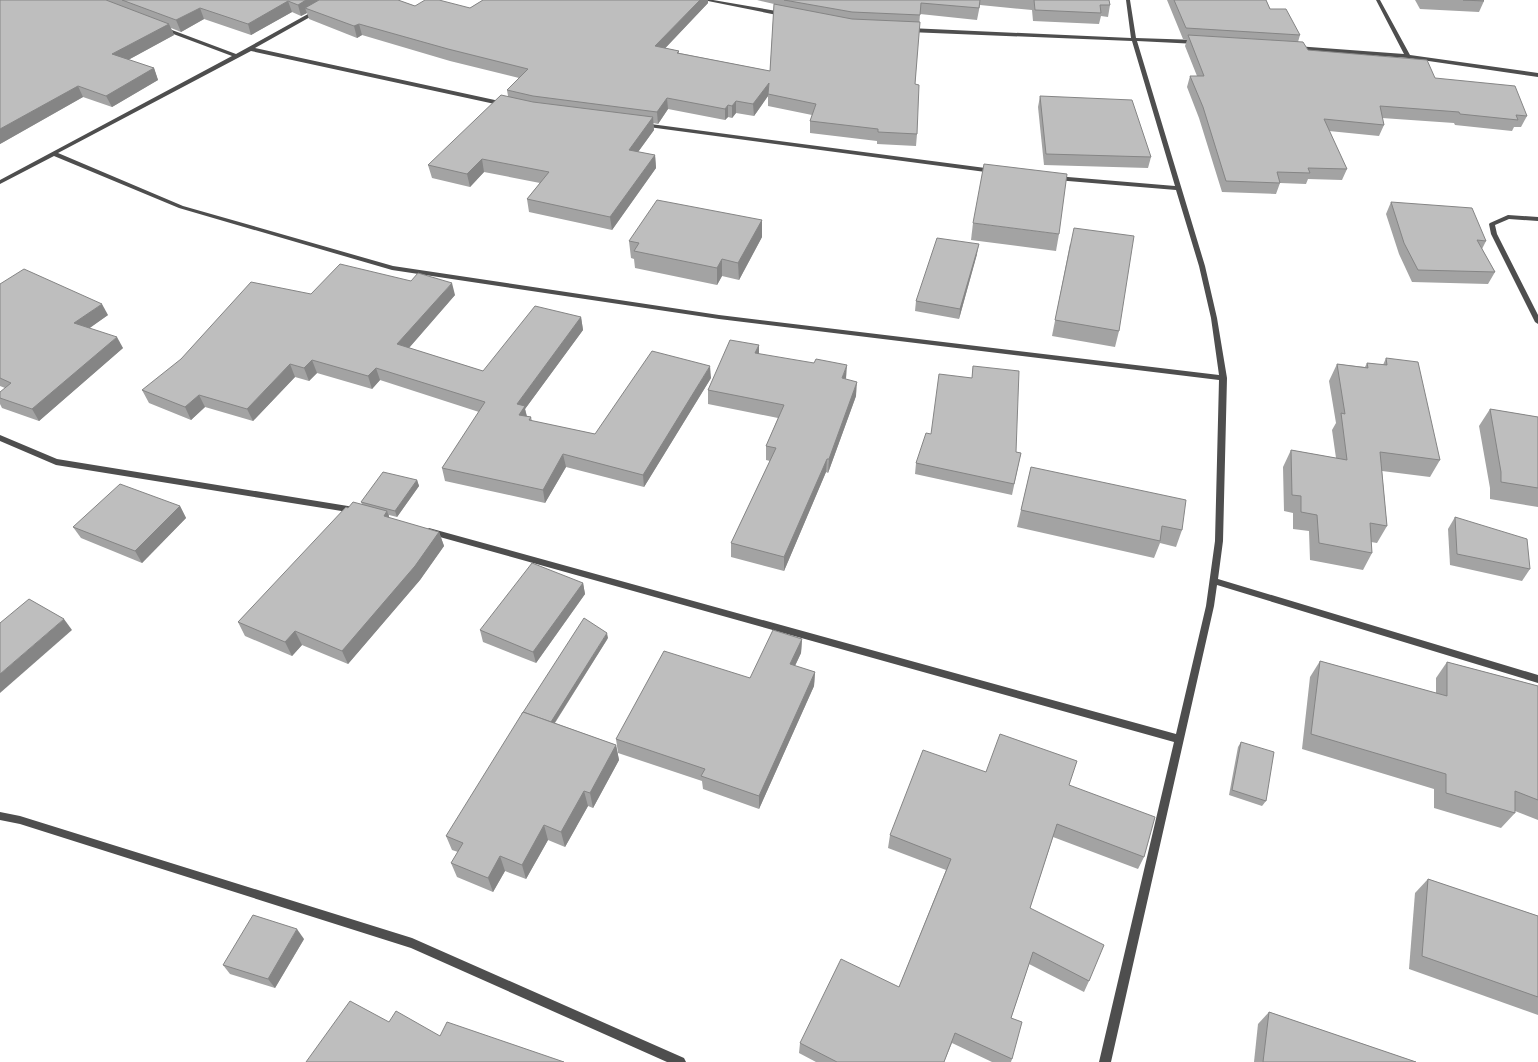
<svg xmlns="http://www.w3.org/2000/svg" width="1538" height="1062" font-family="Karla,sans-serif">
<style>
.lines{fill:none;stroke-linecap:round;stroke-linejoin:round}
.minor{fill:#4e4e4e;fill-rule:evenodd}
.wall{fill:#a3a3a3}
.shaded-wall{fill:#858585}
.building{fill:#bebebe;stroke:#858585}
</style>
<rect width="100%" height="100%" fill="#fff"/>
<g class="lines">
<!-- minor -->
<g class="minor">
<path d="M703,0H713L782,12L785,14L782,16Z"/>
<path d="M1126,0H1130L1136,38L1197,40L1200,42L1197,44L1137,41L1205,266L1217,318L1227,378L1223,541L1218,579L1538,675V683L1217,585L1214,606L1111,1062H1099L1174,742L429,534L425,531L429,528L1176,734L1206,606L1215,541L1219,380L719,319L392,270L179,208L54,156L0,184V180L232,56L160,29V27H164L236,54L317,9L320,11L319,12L255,48L504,102L507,104L504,106L251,51L58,153L183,206L393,266L719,315L1219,375L1211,318L1199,266L1176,190L1056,180L1053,178L1056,176L1175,186L1132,41L909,32L906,30L909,28L1131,38Z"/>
<path d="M1376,0H1380L1410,55L1538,73V77L1408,58L1296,50L1293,48L1296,46L1404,54Z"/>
<path d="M643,123L993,169L996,171L993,173L641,126V124Z"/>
<path d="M1508,215L1538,217V221L1509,219L1495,225L1497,234L1538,315V324L1535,322L1491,234L1489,224L1490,223Z"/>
<path d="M0,435L57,459L354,507L358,510L354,513L56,465L0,441Z"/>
<path d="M0,812L20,816L412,938L684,1058L686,1062H667L411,948L20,824L0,820Z"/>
</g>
</g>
<!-- wall -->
<g class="wall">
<path d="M0,0H398L415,6L470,8L483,0H708V3L665,48L679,51V53L770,71L774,4L757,0H1109L1110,5L1108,17L1101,16L1099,24L1033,21L1032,10L980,5L977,20L920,14L915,84L917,134L916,146L877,144V141L810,133V121L812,115L768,106V96L754,116L736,113L732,118L728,117L725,120L668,109L658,124L653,123L654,130L638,152L655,155L656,168L612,230L529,212L527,199L540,183L484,172L470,187L432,178L428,165L508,96L507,90L519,78L450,61L362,35L357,38L309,19L307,13L301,16L292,12L251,35L204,19L181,32L171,28L174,35L128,60L154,68L158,80L112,107L83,97L0,144Z"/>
<path d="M1167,0H1266L1270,9L1300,35L1298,42L1308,50L1435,78L1527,116L1521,127H1514L1512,131L1455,125L1454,123L1382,118L1384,125L1379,136L1329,131L1347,169L1342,180L1308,179L1306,184L1280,183L1276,194L1222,192L1199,118L1187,87L1190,76H1197L1185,46L1187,40L1183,39Z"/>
<path d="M1415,0H1483L1484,1L1479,12L1420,9Z"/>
<path d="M1040,96L1151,157L1148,168L1044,165L1038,107Z"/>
<path d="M1391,202L1486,241L1482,249L1495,272L1488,284L1412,282L1399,254L1386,214Z"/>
<path d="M762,220V237L739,280L722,276L717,285L635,268L634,259L631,258L629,241Z"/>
<path d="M973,223L1059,234L1056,251L971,240Z"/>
<path d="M1070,244L1119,331L1115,347L1052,336Z"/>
<path d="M977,254L959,319L915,311L916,301Z"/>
<path d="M0,284L108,315L89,328L123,348L39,421L2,408L0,404V398L5,388L0,386Z"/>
<path d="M311,294L455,295L409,348L483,371L581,317L583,330L525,409L527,416L531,417L532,421L595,434L711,378L644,487L566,467L545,503L445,481L442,468L479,412L380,380L372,389L317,373L309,381L295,377L253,421L205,407L191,420L149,403L142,390Z"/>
<path d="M759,345V354L846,379L856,396L828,473L826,472L784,571L731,557V543L770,461L766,460V446L778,418L708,404V390Z"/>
<path d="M1386,358L1440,460L1430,477L1382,471L1387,526L1377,543L1371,542L1372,553L1363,570L1310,560L1309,531L1293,529V513L1284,511L1283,467L1291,450L1336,458L1332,430L1336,423L1329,381L1337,364L1365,367L1367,363L1383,365Z"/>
<path d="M973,366L1016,452L1021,453L1012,495L915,474L916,463L972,378Z"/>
<path d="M1490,409L1538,417V507L1490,499V488L1479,426Z"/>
<path d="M1031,467L1182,530L1176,547L1160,543L1154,558L1017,527Z"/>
<path d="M417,480L419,486L397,517L389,515V518L439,532L444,546L420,580L348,664L302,645L292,656L245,636L238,622L348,508L362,504L361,502Z"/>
<path d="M180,506L186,518L142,563L81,538L73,527Z"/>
<path d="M1455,517L1530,569L1522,581L1450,565L1448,529Z"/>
<path d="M583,583L585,594L536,663L483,642L480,630Z"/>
<path d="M608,638L555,723L616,745L619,760L593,808L588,806L565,847L548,840L526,879L505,871L493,892L457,877L451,863L458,852L452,850L446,836Z"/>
<path d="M802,639L801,653L795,666L815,672L814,686L759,809L703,789L702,781L618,753L616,739L750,678Z"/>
<path d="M1320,661L1436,693V678L1447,662L1538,686V820L1515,811V813L1501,828L1434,808V789L1302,749L1310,677Z"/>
<path d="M1241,742L1266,801L1262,806L1229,795L1238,747Z"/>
<path d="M986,772L1069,785L1144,857L1138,869L1053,837L1030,908L1089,981L1084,992L1029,964L1011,1018L1012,1059L1011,1062H992L952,1043L944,1062H816L799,1053L800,1043L899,987L946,870L888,848L890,835Z"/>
<path d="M1428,879L1538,916V1015L1409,969L1415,893Z"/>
<path d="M304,939L275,988L230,974L223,965Z"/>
<path d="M1269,1012L1416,1062H1254L1258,1024Z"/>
</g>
<!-- shaded-wall -->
<g class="shaded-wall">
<path d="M306,0H330L305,8L307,13L301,16L298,5Z"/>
<path d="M700,0H708V3L656,58L655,46Z"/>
<path d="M288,1L292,12L251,35L248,24Z"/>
<path d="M200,8L204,19L181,32L176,20Z"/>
<path d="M169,24L174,35L117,66L112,54Z"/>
<path d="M359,24L362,35L357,38L354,26Z"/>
<path d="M154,68L158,80L112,107L106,96Z"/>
<path d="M769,83L768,96L754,116L753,104Z"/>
<path d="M78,86L83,97L0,144V129Z"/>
<path d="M667,98L668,109L658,124L657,112Z"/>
<path d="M736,101V113L732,118V106Z"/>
<path d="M728,105V117L725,120V109Z"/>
<path d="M653,117L654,130L630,163L629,150Z"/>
<path d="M655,155L656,168L612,230L610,217Z"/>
<path d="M482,159L484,172L470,187L467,174Z"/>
<path d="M762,220V237L739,280L738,263Z"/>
<path d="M979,244L977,254L959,319L960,309Z"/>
<path d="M722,259V276L717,285V268Z"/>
<path d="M452,283L455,295L401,357L397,344Z"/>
<path d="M102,304L108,315L80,335L74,323Z"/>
<path d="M581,317L583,330L525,409L527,418L522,427L517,404Z"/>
<path d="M117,337L123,348L39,421L32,409Z"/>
<path d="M759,345V359L755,353Z"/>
<path d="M312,360L317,373L309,381L304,368Z"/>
<path d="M290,364L295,377L253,421L247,409Z"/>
<path d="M847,365L846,379L842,378Z"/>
<path d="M710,366L711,378L644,487L643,475Z"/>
<path d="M376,368L380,380L372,389L368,376Z"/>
<path d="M857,382L856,396L828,473L829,459Z"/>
<path d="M199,395L205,407L191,420L185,407Z"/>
<path d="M563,454L566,467L545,503L543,490Z"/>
<path d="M827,459L826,472L784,571V557Z"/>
<path d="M417,480L419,486L397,517L395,511Z"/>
<path d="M180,506L186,518L142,563L135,551Z"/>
<path d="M387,511L392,525L384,516Z"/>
<path d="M439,532L444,546L420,580L348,664L342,651Z"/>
<path d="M583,583L585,594L536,663L533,652Z"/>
<path d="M64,619L72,630L0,693V674Z"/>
<path d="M295,631L302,645L292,656L285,642Z"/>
<path d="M607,633L608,638L550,730L549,725Z"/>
<path d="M802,639L801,653L789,678L790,664Z"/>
<path d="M815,672L814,686L759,809V796Z"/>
<path d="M616,745L619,760L593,808L590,793Z"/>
<path d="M584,791L588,806L565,847L561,832Z"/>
<path d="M544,825L548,840L526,879L522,865Z"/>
<path d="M500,856L505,871L493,892L488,878Z"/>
<path d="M297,929L304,939L275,988L268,979Z"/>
</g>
<!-- building -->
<g class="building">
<path d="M0,0H106L169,24L112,54L154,68L106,96L78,86L0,129Z"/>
<path d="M122,0H306L298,5L288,1L248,24L200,8L176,20Z"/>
<path d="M319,0H398L415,6L425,0H439L470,8L483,0H700L655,46L679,51L677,53L770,71L774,4L852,19L920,22L915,84L919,85L917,134L878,132V129L810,121L816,104L768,94L769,83L753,104L736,101L732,106L728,105L725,109L667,98L657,112L533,96L507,90L528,69L448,49L359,24L354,26L305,8Z"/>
<path d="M784,0H980L979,8L921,3L920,15L852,12Z"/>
<path d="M1034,0H1109L1110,5H1100L1101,13L1035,10Z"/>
<path d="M1174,0H1266L1270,9H1286L1300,35L1186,28Z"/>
<path d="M1463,0H1483L1484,1Z"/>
<path d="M1188,35L1303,42L1308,50L1427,60L1435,78L1515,86L1527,116L1516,115L1518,120L1460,114L1459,112L1380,106L1384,125L1324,119L1347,169L1308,168L1310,173L1277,172L1280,183L1226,181L1203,107L1190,76H1204Z"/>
<path d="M501,95L533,102L653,117L629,150L655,155L610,217L527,199L549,172L482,159L467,174L428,165Z"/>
<path d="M1040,96L1132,100L1151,157L1046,154Z"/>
<path d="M984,164L1067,174L1059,234L973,223Z"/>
<path d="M657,200L762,220L738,263L722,259L717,268L634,251L639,243L629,241Z"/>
<path d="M1391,202L1472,208L1486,241L1477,240L1495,272L1418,270L1404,243Z"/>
<path d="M1074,228L1134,236L1119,331L1055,320Z"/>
<path d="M937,238L979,244L960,309L916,301Z"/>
<path d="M340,264L411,281L418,273L452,283L397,344L483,371L535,306L581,317L517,404L525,406L519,415L531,417L529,420L595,434L652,351L710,366L643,475L563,454L543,490L442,468L485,402L376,368L368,376L312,360L304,368L290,364L247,409L199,395L185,407L142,390L181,359L251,282L311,294Z"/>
<path d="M24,269L102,304L74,323L117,337L32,409L0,398V392L11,383L0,378V284Z"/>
<path d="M730,340L759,345L755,353L814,363L816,359L847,365L842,378L857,382L829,459H827L784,557L731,543L776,448L766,446L784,405L708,390Z"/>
<path d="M1386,358L1418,362L1440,460L1380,452L1387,526L1370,523L1372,553L1319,543L1317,515L1301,512V496L1292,495L1291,450L1347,460L1341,413L1345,414L1337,364L1368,368L1367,363L1387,365Z"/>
<path d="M973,366L1019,371L1016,452L1021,453L1014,484L916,463L926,433L931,434L939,374L972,378Z"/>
<path d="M1490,409L1538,417V488L1501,482V472Z"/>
<path d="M1031,467L1186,500L1182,530L1162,526L1160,541L1021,510Z"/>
<path d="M383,472L417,480L395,511L361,502Z"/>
<path d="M120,484L180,506L135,551L73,527Z"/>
<path d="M353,502L387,511L384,516L439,532L415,566L342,651L295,631L285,642L238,622L346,507L348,508Z"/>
<path d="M1455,517L1527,539L1530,569L1457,554Z"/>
<path d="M532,563L583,583L533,652L480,630Z"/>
<path d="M29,599L64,619L0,674V623Z"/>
<path d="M584,618L607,633L551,722L523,712L522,714Z"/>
<path d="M773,630L802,639L790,664L815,672L759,796L701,776L705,769L616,739L664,651L750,678Z"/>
<path d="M1320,661L1447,696V662L1538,686V800L1515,791V813L1446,793V774L1311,734Z"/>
<path d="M523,712L616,745L590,793L584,791L561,832L544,825L522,865L500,856L488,878L451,863L463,843L446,836Z"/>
<path d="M1000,734L1077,761L1069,785L1155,817L1144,857L1057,824L1030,908L1104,945L1089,981L1033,952L1011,1018L1022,1022L1012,1059L955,1033L944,1062H837L800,1043L841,959L899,987L951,859L890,835L923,750L986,772Z"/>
<path d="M1241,742L1274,752L1266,801L1232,790Z"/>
<path d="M1428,879L1538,916V997L1422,956Z"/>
<path d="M253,915L297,929L268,979L223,965Z"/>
<path d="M350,1001L389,1022L396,1011L440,1036L447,1022L564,1062H306Z"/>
<path d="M1269,1012L1416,1062H1263Z"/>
</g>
</svg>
